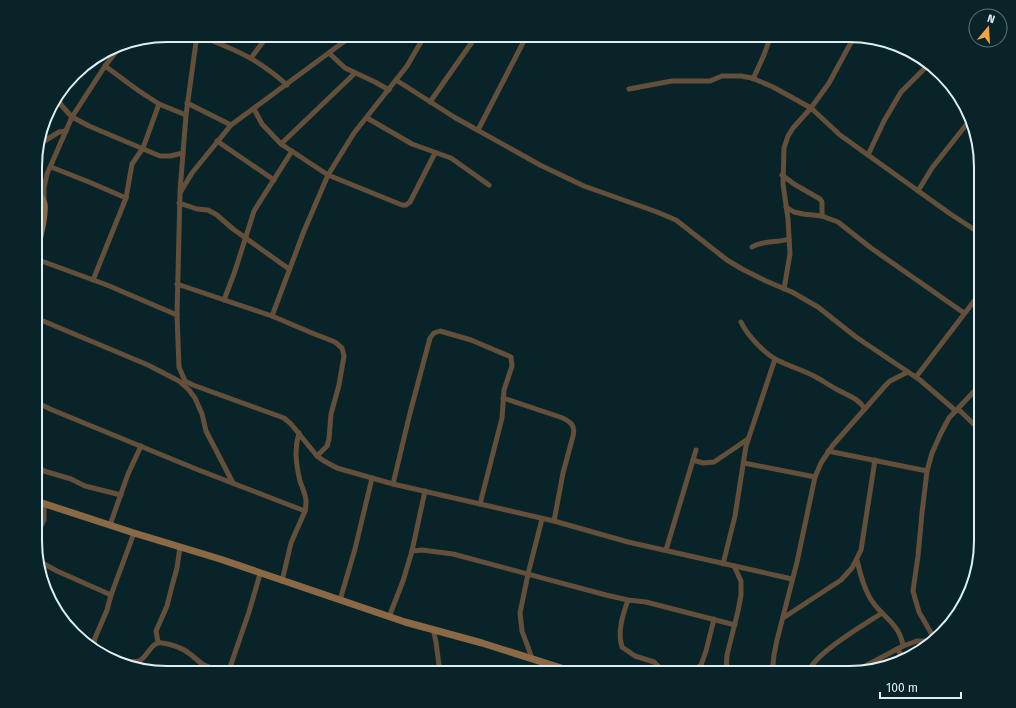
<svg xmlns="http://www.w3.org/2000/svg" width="1016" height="708" font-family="'Fira Sans',sans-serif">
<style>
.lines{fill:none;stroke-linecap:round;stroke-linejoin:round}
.street{stroke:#644f3a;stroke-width:5}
.secondary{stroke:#8b6947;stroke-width:7}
.rim{fill:none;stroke:#dfeef1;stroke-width:2}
</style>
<rect width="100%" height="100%" fill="#092429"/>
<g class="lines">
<!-- street -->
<g class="street">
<path d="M197,35C234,49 257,58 287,85"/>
<path d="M353,35L231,125L192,173L180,193L177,315L179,367L185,381L193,385L284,418L291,424L317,456L324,461L337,468L393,484L554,521L628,542L792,579"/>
<path d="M329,53L345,68L375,82L389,90"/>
<path d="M251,58L268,35"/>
<path d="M105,66L139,91L159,104L186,115"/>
<path d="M753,79L764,55L771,35"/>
<path d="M396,80L454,117L540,165L584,186L657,212L676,220L727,260L742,269L766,281L792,292L818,307L856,337L920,380L956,411"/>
<path d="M629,89L672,81H710L722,76H741L752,78L773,87L811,108L840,135L949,213L981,234"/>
<path d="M57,98L62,106L72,117L89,126L160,156H170L183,153"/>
<path d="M430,102L477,35"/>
<path d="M187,103L231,125"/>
<path d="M254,109L262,124L281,144L328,175L402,205H406L410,202L435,153"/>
<path d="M367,118L412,144L451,158L489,185"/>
<path d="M478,130L527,35"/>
<path d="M217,141L274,180"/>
<path d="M281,144L355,73"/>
<path d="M38,145L59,132L66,131"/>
<path d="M868,155L884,121L901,92L930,63"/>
<path d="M51,167L89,182L126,198"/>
<path d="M782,175L794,184L820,199L822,202V216"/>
<path d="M180,191L186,115L197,35"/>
<path d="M918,191L932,168L970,120"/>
<path d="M44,202V188L47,174L72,117L105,66L122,44"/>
<path d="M179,203L197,209L208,210L217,215L233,229L289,269"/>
<path d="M786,207L794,212L803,214L822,216L838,222L871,248L964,313"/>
<path d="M752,247C763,240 777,243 789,239"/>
<path d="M36,259L107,285L177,315"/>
<path d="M93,280L126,198L132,164L143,148L159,104"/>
<path d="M177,284L272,316L304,231L328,175L354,133L407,66L425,35"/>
<path d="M784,289L790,254L788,219L783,184L784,148L788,136L793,128L811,108L829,83L855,35"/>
<path d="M224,300L235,271L254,211L292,151"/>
<path d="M272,316L312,333L335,342L342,348L344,356L339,385L331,414L329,439L327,446L317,456"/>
<path d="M36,318L148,365L179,381L189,390L195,398L202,414L206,431L233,483"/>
<path d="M741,322C747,335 764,353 777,360C789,366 802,370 814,376C822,380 830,386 838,390C849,396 858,398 865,409"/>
<path d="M916,377L981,292"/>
<path d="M503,398L560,417C570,421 576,425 573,436L563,473L554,521"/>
<path d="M36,402L50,409L196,469L305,511L291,543L282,581"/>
<path d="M958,409L981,431"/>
<path d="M299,433C294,450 296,464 300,481C304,493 308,498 305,511"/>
<path d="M828,451L927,471"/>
<path d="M693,460L703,463L714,462L748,439"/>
<path d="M744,463L815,477"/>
<path d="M36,465L44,471L71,479L85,486L121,495"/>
<path d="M393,484L410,413L430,338L434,333L440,331L471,340L511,357L512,366L504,390L502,418L480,504"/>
<path d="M110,525L128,474L141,446"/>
<path d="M134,533L111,595L107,610L95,638L94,644L96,648C105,653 128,664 139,661C148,657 151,641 162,643C171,644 183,648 190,654C195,658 199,662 204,665C212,669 220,670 228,671"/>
<path d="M36,537L44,520V503"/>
<path d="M666,550L696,450"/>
<path d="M412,551L422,550L453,554L606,595L628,600L646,602L735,625"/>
<path d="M37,560L57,571L111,595"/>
<path d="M857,560C860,573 863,586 870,598C881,617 900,623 903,646"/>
<path d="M723,564L735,516L746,446L775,359"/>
<path d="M340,600L355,549L372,478"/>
<path d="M628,600C623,614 617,632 622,647L635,656L654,662L660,668V673"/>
<path d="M389,617L403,581L412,551L425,491"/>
<path d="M783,618L841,580L852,568L861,550L875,460"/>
<path d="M433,629L436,642L440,673"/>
<path d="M80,638L91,647L96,648"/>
<path d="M934,638L919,612L913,591L918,556L922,513L927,471L932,453L941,433L949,418L981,384"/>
<path d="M158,642L156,631L167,606L172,586L177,568L180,547"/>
<path d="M897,649L905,660"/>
<path d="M532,658L522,631L520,613L528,574L542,519"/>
<path d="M660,672L664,670L673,673L692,671L701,665L706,651L714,619"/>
<path d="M228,673L249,612L260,574"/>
<path d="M726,673L727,655L738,611L741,595V581L734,566"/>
<path d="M772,673L774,655L777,640L797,562L815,477L821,463L833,445L885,386L890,381L908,372"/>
<path d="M808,673C812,655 865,624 882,613"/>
<path d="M852,673L903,646L917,641H930"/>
</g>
<!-- secondary -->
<g class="secondary">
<path d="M36,190C39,195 43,199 44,204C46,218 39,239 36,253"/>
<path d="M36,501L134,533L220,559L405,622L482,643L577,673"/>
</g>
</g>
<!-- crop -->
<path d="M0 0H1016V708H0ZM167 42H849A125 125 0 0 1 974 167V541A125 125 0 0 1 849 666H167A125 125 0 0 1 42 541V167A125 125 0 0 1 167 42Z" fill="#092429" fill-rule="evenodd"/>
<path class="rim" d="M167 42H849A125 125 0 0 1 974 167V541A125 125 0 0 1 849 666H167A125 125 0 0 1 42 541V167A125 125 0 0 1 167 42Z"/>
<!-- north arrow -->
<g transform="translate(988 28) rotate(18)"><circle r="19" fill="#092429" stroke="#5f7579"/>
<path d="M0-3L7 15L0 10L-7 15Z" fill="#f5a345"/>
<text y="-6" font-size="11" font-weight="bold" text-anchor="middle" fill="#dfeef1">N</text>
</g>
<!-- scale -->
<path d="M880 692v6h81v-6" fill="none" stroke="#dfeef1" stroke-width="2"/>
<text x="886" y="692" font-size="12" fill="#dfeef1" stroke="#092429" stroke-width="3" paint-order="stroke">100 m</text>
</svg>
